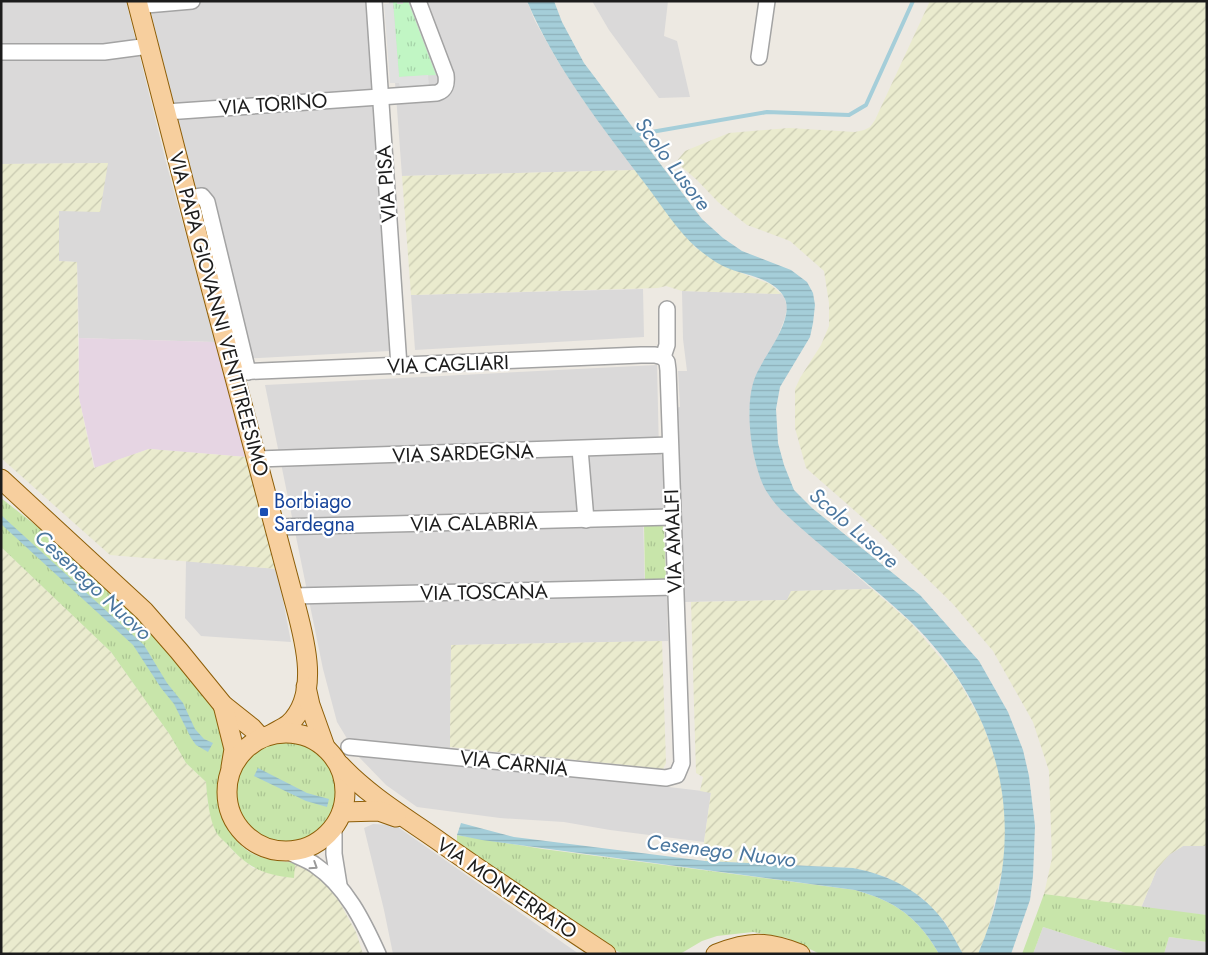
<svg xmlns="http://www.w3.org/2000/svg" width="1208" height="955" font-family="Jost,sans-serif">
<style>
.residential{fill:#dad9d9}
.industrial{fill:#e6d5e3}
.farmland{fill:url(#farmland-furrows)}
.grass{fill:url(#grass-tufts)}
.park{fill:url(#park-tufts)}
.parking{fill:#e0e0e0}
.water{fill:url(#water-rules)}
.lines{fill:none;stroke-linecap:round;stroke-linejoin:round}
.stream{stroke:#a5ced9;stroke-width:4}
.minor-casing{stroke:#a3a3a3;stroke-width:18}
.major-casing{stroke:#8d5e08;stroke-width:21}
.minor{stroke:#fff;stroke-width:15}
.major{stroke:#f7cf9e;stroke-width:19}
.oneway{stroke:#999}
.transit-dot{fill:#1a4fb4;stroke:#fff;stroke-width:2}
.labels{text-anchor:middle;stroke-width:4.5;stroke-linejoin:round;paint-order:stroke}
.street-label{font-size:20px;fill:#1c1c1c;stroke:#fff}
.transit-label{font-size:20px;fill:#164399;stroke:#fff;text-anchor:start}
.water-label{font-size:21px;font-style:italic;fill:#4b779f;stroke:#fff}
</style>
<defs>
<pattern id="farmland-furrows" width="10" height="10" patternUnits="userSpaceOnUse" patternTransform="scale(1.25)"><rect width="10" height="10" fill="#eaebce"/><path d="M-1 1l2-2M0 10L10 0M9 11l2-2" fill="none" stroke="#c8c9b0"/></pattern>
<pattern id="grass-tufts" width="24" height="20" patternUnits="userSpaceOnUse" patternTransform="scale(1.25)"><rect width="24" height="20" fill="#c8e5aa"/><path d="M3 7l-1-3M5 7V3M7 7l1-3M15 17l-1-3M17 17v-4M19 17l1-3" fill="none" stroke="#abc492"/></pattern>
<pattern id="park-tufts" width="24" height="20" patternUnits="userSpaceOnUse" patternTransform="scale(1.25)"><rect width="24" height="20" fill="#c1f6c4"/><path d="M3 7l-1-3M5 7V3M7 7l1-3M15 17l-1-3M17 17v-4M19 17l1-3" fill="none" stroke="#a5d2a8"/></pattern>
<pattern id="water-rules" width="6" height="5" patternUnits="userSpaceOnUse" patternTransform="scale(1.25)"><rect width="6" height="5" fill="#a5ced9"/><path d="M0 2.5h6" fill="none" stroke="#8db0ba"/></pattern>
</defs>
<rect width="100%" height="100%" fill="#ede9e2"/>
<!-- residential -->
<g class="residential">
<path d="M1,1H126L166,162L215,342L79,338L77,262L58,261L59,211L108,163L1,164Z"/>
<path d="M148,1H366L389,351L238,359Z"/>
<path d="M389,1H527L535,21L557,60L583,100L635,170L402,176Z"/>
<path d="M592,1H668L664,36L677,41L690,97L659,98L609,30Z"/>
<path d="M643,289L644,337L415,350L411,295Z"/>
<path d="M682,291L781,294L784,296L787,307L785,318L749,409L755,461L759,473L765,488L781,510L872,589L792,591L787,600L683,602L675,408L680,407L678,371H687L683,339Z"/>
<path d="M657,365L659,451L663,457L664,508L660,513H643L645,593H667L668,641L451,645L450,747L448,761L711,792L704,842L610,830L564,822L500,818L417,807L386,785L357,755L337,722L323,669L265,385Z"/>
<path d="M186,561L277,569L291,642L201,636L185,618Z"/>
<path d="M373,824L395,825L579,954H393L384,910L364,828Z"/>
<path d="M1183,846H1207V915L1141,908L1157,869L1169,855Z"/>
<path d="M1043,927L1129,954H1033Z"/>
<path d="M1169,937L1207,942V954H1164Z"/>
</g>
<!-- industrial -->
<path class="industrial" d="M79,338L215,342L246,457L149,449L95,468L79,398Z"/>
<!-- farmland -->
<g class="farmland">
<path d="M930,1H1207V846H1183L1169,855L1157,869L1141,908L1044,894L1052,858L1049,771L1033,722L993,651L952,603L879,532L806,468L795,428V389L800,378L821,345L829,326V303L824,271L790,241L747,225L718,202L697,180L676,162L685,151L729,133L789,128L855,132L864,130L870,127L875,120Z"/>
<path d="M108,163L100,212L59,211V261L77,262L79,398L94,468L149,449L246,457L277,569L110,555L1,458V164Z"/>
<path d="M635,170L682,231L696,248L731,269L770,284L781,294L682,291L666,286L658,288L411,295L402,176Z"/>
<path d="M1,547L111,652L170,735L186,763L206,782L208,805L216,832L234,852L253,868L295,863L313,871L329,887L340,903L356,932L363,954H1Z"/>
<path d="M872,589L911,623L956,676L982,722L997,764L1001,781L1005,814V849L1002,872L987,933L978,954H963L945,922L922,898L886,877L853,868L705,861L704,842L711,793L700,791L703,777L696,773L691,602L787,600L791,591Z"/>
<path d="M662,641L666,763L663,769L450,747L451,645Z"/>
</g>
<!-- grass -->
<g class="grass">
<path d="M1,498C30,521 59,543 87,568C113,592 137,619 161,644C183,667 205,690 220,718C233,741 221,768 218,792C216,815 232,841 251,853C264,860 281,861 295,863L294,878C263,875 247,867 227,844C223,840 218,836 216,832C209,818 207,797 206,782L186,763L170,735L111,652L1,547Z"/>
<path d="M644,524H659L664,527L666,577L663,581H645Z"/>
<circle cx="287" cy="792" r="54"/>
<path d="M457,835L543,849L855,890C895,901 918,917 939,954H820L787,938L753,932L717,936L702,941L680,954H626L619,952L598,941L467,855L457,842Z"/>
<path d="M1044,894L1207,915V942L1169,937L1164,954H1129L1043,927L1033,954H1022Z"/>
</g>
<!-- park -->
<path class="park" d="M393,1H397V4H403V1H408L436,75L399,77Z"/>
<!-- parking -->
<path class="parking" d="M393,3L399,77L428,75L429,86L400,88L399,83H390L384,4Z"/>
<!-- water -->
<g class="water">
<path d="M527,1H554L562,22L584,63L702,219L723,238L742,251L791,270L807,282L813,293L815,305L813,323L810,337L780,387L776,409L778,443L784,465L794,490L812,508L920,595L979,661L1008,712L1023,750L1029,776L1035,826L1033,876L1030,900L1011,954H978C1031,833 1004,712 910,621C869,582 822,549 781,510C775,504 770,497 765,489C751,461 743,404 756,375C764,356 794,321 785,299C776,279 749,276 730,269C719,265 708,257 698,249C678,232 662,206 646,185C602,127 556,69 527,1Z"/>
<path d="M1,515L144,645L167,683L183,703L195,729L204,739L213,743L208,752L196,745L191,738L174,704L161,688L133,645L1,524Z"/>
<path d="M258,768L307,793L329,799L327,807L306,801L254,776Z"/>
<path d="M461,823L514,837L705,861L853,868C890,875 923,892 945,923C952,933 957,944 963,954H939C918,917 895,901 855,890L482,840L457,835Z"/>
</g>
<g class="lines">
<!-- stream -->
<path class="stream" d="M634,135L767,112L849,115L866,105L913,1"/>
<!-- minor casing -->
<g class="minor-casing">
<g id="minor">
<path d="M374,1L399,366"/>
<path d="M139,7L146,5L192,1"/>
<path d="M1,52H104L149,46"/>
<path d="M759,57L767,1"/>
<path d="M166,112L437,93C446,90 447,84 446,75L418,1"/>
<path d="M189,198L202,196L207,202L248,372"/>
<path d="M663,357L667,345V309"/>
<path d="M234,372L641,355H655L663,357"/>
<path d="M580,449L586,520"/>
<path d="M257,459L670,445"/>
<path d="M275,527L672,517"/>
<path d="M293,596L675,587"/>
<path d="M349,747L666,778L677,775L682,763L668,370L667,362L663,357"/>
<path d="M334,827V854L339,885"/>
<path d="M287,851C296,856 307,859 315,865C346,886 363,921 378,954"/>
</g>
</g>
<!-- major casing -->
<g class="major-casing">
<g id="major">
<path d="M137,1L205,265L293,596C303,634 322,693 289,724C284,728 277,731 272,734"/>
<path d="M1,479L144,611L179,651L223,705L252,728L261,738"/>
<path d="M306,687L310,705L325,747"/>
<path d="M223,705L234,749L231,767"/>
<circle cx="286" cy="792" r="59"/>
<path d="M340,765C368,795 403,816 436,839C492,879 549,916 606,954"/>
<path d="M342,812L379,811L396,817"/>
<path d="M716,954C750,941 766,941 800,954"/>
</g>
</g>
<!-- minor -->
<use href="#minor" class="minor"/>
<!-- major -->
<use href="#major" class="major"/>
</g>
<!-- one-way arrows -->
<defs><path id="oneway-chevron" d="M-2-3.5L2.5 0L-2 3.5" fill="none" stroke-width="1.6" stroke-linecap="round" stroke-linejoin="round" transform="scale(1.25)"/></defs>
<use class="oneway" href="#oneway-chevron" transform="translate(314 866) rotate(33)"/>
<!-- markers -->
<rect class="transit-dot" x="259" y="507" width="10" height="10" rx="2.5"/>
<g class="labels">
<!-- street labels -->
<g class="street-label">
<text transform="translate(273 104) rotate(-4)" y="7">VIA TORINO</text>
<text transform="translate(386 184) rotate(-94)" y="7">VIA PISA</text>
<text transform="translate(219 314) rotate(75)" y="7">VIA PAPA GIOVANNI VENTITREESIMO</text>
<text transform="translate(448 364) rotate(-2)" y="7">VIA CAGLIARI</text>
<text transform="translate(463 453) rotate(-2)" y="7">VIA SARDEGNA</text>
<text transform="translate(474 523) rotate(-1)" y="7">VIA CALABRIA</text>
<text transform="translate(673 541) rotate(-92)" y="7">VIA AMALFI</text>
<text transform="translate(484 592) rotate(-1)" y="7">VIA TOSCANA</text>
<text transform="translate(514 763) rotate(6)" y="7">VIA CARNIA</text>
<text transform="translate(507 888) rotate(34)" y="7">VIA MONFERRATO</text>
</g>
<!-- transit labels -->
<g class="transit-label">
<text x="274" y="508">Borbiago<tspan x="274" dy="23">Sardegna</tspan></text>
</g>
<!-- water labels -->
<g class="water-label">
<text transform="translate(673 164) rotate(53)" y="7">Scolo Lusore</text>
<text transform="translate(854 528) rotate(41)" y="7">Scolo Lusore</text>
<text transform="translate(93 585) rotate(43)" y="7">Cesenego Nuovo</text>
<text transform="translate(721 851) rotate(7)" y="7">Cesenego Nuovo</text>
</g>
</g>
<!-- border -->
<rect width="1208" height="955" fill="none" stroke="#1c1c1c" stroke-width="5"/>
</svg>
